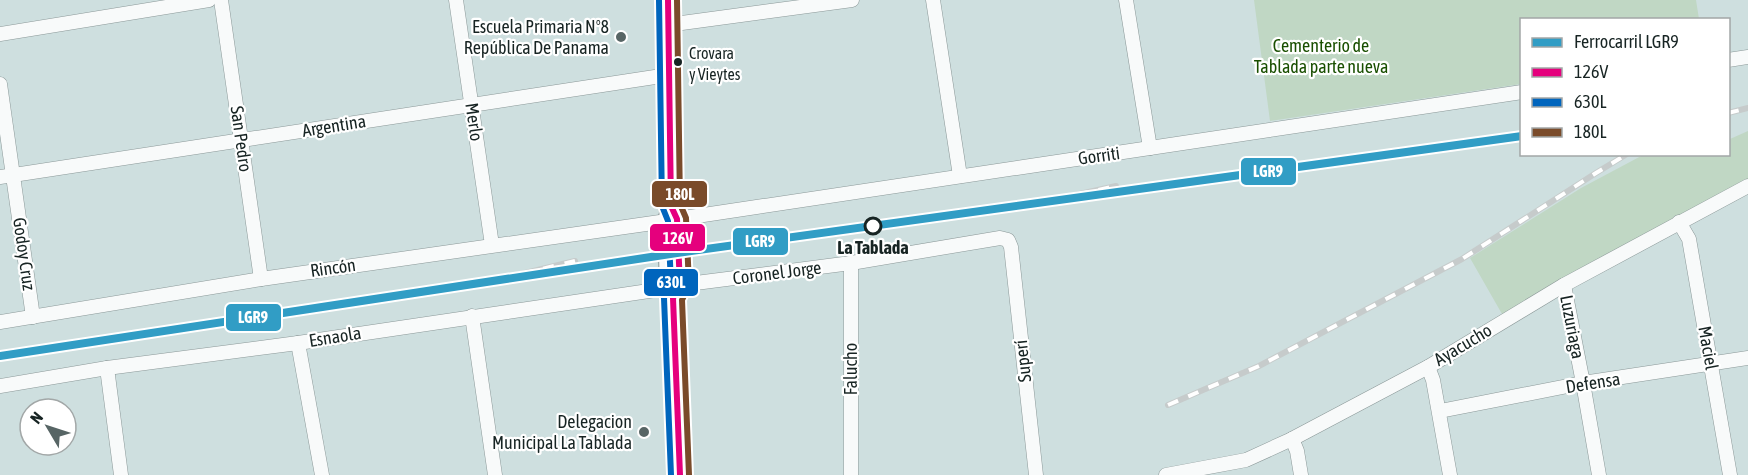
<svg xmlns="http://www.w3.org/2000/svg" width="1748" height="475" font-family="'Asap Condensed',sans-serif">
<style>
.green{fill:#c0d7c4}
.lines{fill:none;stroke-linecap:round;stroke-linejoin:round}
.minor-casing{stroke:#8b9898;stroke-width:15}
.secondary-casing{stroke:#8b9898;stroke-width:20}
.minor{stroke:#f8fafa;stroke-width:14}
.secondary{stroke:#f8fafa;stroke-width:18}
.rail-casing{stroke:#c6cbcb;stroke-width:6}
.rail{stroke:#fff;stroke-width:4;stroke-dasharray:11;stroke-linecap:butt}
.bus-1-casing{stroke:#fff;stroke-width:10}
.bus-2-casing{stroke:#fff;stroke-width:10}
.bus-3-casing{stroke:#fff;stroke-width:10}
.bus-1{stroke:#e5007d;stroke-width:6}
.bus-2{stroke:#0065bd;stroke-width:6}
.bus-3{stroke:#7a4b2a;stroke-width:6}
.rail-1-casing{stroke:#fff;stroke-width:12}
.rail-1{stroke:#319dc5;stroke-width:8}
.poi-dot{fill:#576565;stroke:#fff;stroke-width:2}
.bus-dot{fill:#172423;stroke:#fff;stroke-width:2}
.stop-dot{fill:#fff;stroke:#172423;stroke-width:3}
.labels{text-anchor:middle;stroke-width:4.5;stroke-linejoin:round;paint-order:stroke}
.bus-label{font-size:16px;fill:#172423;stroke:#fff;text-anchor:start}
.poi-label{font-size:18px;fill:#172423;stroke:#fff;text-anchor:end}
.park-label{font-size:18px;fill:#194f00;stroke:#fff}
.street-label{font-size:18px;fill:#172423;stroke:#fff}
.stop-label{font-size:18px;font-weight:bold;fill:#172423;stroke:#fff}
.line-badge{stroke:#fff;stroke-width:2}
.badge-label{font-size:16px;text-anchor:middle;font-weight:bold;fill:#fff}
</style>
<rect width="100%" height="100%" fill="#cedfdf"/>
<!-- green -->
<g class="green">
<path d="M1254,0H1696L1699,19L1522,20L1521,84L1270,121Z"/>
<path d="M1729,128L1730,139L1748,131V183L1502,314L1470,258L1581,188L1643,155L1728,154Z"/>
</g>
<g class="lines">
<!-- minor casing -->
<g class="minor-casing">
<g id="minor">
<path d="M221,0L261,279"/>
<path d="M456,0L492,245"/>
<path d="M933,0L960,176"/>
<path d="M1126,0L1150,148"/>
<path d="M667,25L852,0"/>
<path d="M0,34L209,0"/>
<path d="M1728,60L1748,57"/>
<path d="M0,84L33,317"/>
<path d="M0,177L668,75"/>
<path d="M677,219L1522,92"/>
<path d="M1679,222L1689,239L1730,475"/>
<path d="M851,263V475"/>
<path d="M680,285L851,263L1000,238L1008,240L1011,247L1036,475"/>
<path d="M1564,285L1583,383L1599,475"/>
<path d="M472,316L495,475"/>
<path d="M0,322L261,279L667,221"/>
<path d="M298,343L322,475"/>
<path d="M1428,367L1433,380L1450,475"/>
<path d="M107,368L121,475"/>
<path d="M0,386L107,368L298,343L669,288"/>
<path d="M1440,411L1583,383L1748,358"/>
<path d="M1292,439L1297,451L1301,475"/>
<path d="M1166,475L1246,460L1292,439L1428,367L1564,285L1748,186"/>
</g>
</g>
<!-- secondary casing -->
<g class="secondary-casing">
<path id="secondary" d="M668,0V75L671,206L667,221L669,288L673,298L680,475"/>
</g>
<!-- minor -->
<use href="#minor" class="minor"/>
<!-- secondary -->
<use href="#secondary" class="secondary"/>
<!-- rail casing -->
<g class="rail-casing">
<g id="rail">
<path d="M1728,113L1748,108"/>
<path d="M1034,204L1116,186"/>
<path d="M479,284L575,261"/>
<path d="M1168,405L1259,366L1462,259L1596,173L1627,154"/>
</g>
</g>
<!-- rail -->
<use href="#rail" class="rail"/>
<!-- bus-1 casing -->
<g class="bus-1-casing">
<path id="bus-1" d="M668,0L671,206L677,219L680,285L673,298L680,475"/>
</g>
<!-- bus-2 casing -->
<g class="bus-2-casing">
<path id="bus-2" d="M659,0L662,206L668,221L671,283L664,298L671,475"/>
</g>
<!-- bus-3 casing -->
<g class="bus-3-casing">
<path id="bus-3" d="M677,0L680,204L686,218L689,285L682,300L689,475"/>
</g>
<!-- bus-1 -->
<use href="#bus-1" class="bus-1"/>
<!-- bus-2 -->
<use href="#bus-2" class="bus-2"/>
<!-- bus-3 -->
<use href="#bus-3" class="bus-3"/>
<!-- rail-1 casing -->
<g class="rail-1-casing">
<path id="rail-1" d="M0,356L677,253L1522,136"/>
</g>
<!-- rail-1 -->
<use href="#rail-1" class="rail-1"/>
</g>
<!-- markers -->
<g class="poi-dot">
<circle cx="621" cy="37" r="6"/>
<circle cx="644" cy="432" r="6"/>
</g>
<circle class="bus-dot" cx="678" cy="62" r="5"/>
<circle class="stop-dot" cx="873" cy="226" r="8"/>
<g class="labels">
<!-- bus labels -->
<g class="bus-label">
<text x="689" y="59">Crovara<tspan x="689" dy="21">y Vieytes</tspan></text>
</g>
<!-- poi labels -->
<g class="poi-label">
<text x="609" y="33">Escuela Primaria Nº8<tspan x="609" dy="21">República De Panama</tspan></text>
<text x="632" y="428">Delegacion<tspan x="632" dy="21">Municipal La Tablada</tspan></text>
</g>
<!-- park labels -->
<g class="park-label">
<text x="1321" y="52">Cementerio de<tspan x="1321" dy="21">Tablada parte nueva</tspan></text>
</g>
<!-- street labels -->
<g class="street-label">
<text transform="translate(474 122) rotate(82)" y="6">Merlo</text>
<text transform="translate(334 126) rotate(-9)" y="6">Argentina</text>
<text transform="translate(241 139) rotate(82)" y="6">San Pedro</text>
<text transform="translate(1099 156) rotate(-8)" y="6">Gorriti</text>
<text transform="translate(24 254) rotate(82)" y="6">Godoy Cruz</text>
<text transform="translate(333 268) rotate(-8)" y="6">Rincón</text>
<text transform="translate(777 273) rotate(-7)" y="6">Coronel Jorge</text>
<text transform="translate(1572 327) rotate(79)" y="6">Luzuriaga</text>
<text transform="translate(335 337) rotate(-9)" y="6">Esnaola</text>
<text transform="translate(1463 345) rotate(-31)" y="6">Ayacucho</text>
<text transform="translate(1708 348) rotate(80)" y="6">Maciel</text>
<text transform="translate(1023 361) rotate(-96)" y="6">Superí</text>
<text transform="translate(851 369) rotate(-90)" y="6">Falucho</text>
<text transform="translate(1593 383) rotate(-9)" y="6">Defensa</text>
</g>
<!-- stop labels -->
<g class="stop-label">
<text x="873" y="254">La Tablada</text>
</g>
</g>
<g class="line-badge">
<rect x="1240" y="157" width="57" height="29" rx="6" fill="#319dc5"/>
<rect x="651" y="180" width="57" height="28" rx="6" fill="#7a4b2a"/>
<rect x="649" y="223" width="57" height="29" rx="6" fill="#e5007d"/>
<rect x="732" y="227" width="57" height="29" rx="6" fill="#319dc5"/>
<rect x="643" y="268" width="56" height="29" rx="6" fill="#0065bd"/>
<rect x="225" y="303" width="57" height="29" rx="6" fill="#319dc5"/>
</g>
<g class="badge-label">
<text x="1268" y="177">LGR9</text>
<text x="680" y="200">180L</text>
<text x="678" y="244">126V</text>
<text x="760" y="247">LGR9</text>
<text x="671" y="288">630L</text>
<text x="253" y="323">LGR9</text>
</g>
<!-- legend -->
<rect x="1520" y="18" width="210" height="138" fill="#ffffff" stroke="#a2a7a7" stroke-width="1.5"/>
<rect x="1532" y="38" width="30" height="9" fill="#319dc5" stroke="#a2a7a7" stroke-width="1.5"/>
<text x="1574" y="48" font-size="18" fill="#172423">Ferrocarril LGR9</text>
<rect x="1532" y="68" width="30" height="9" fill="#e5007d" stroke="#a2a7a7" stroke-width="1.5"/>
<text x="1574" y="78" font-size="18" fill="#172423">126V</text>
<rect x="1532" y="98" width="30" height="9" fill="#0065bd" stroke="#a2a7a7" stroke-width="1.5"/>
<text x="1574" y="108" font-size="18" fill="#172423">630L</text>
<rect x="1532" y="128" width="30" height="9" fill="#7a4b2a" stroke="#a2a7a7" stroke-width="1.5"/>
<text x="1574" y="138" font-size="18" fill="#172423">180L</text>
<!-- north arrow -->
<g transform="translate(48 427) rotate(309)"><circle r="28" fill="#ffffff" stroke="#a2a7a7" stroke-width="1.5"/>
<path d="M0-4.5L10 22L0 15L-10 22Z" fill="#576565"/>
<text y="-9" font-size="16" font-weight="bold" text-anchor="middle" fill="#172423">N</text>
</g>
</svg>
